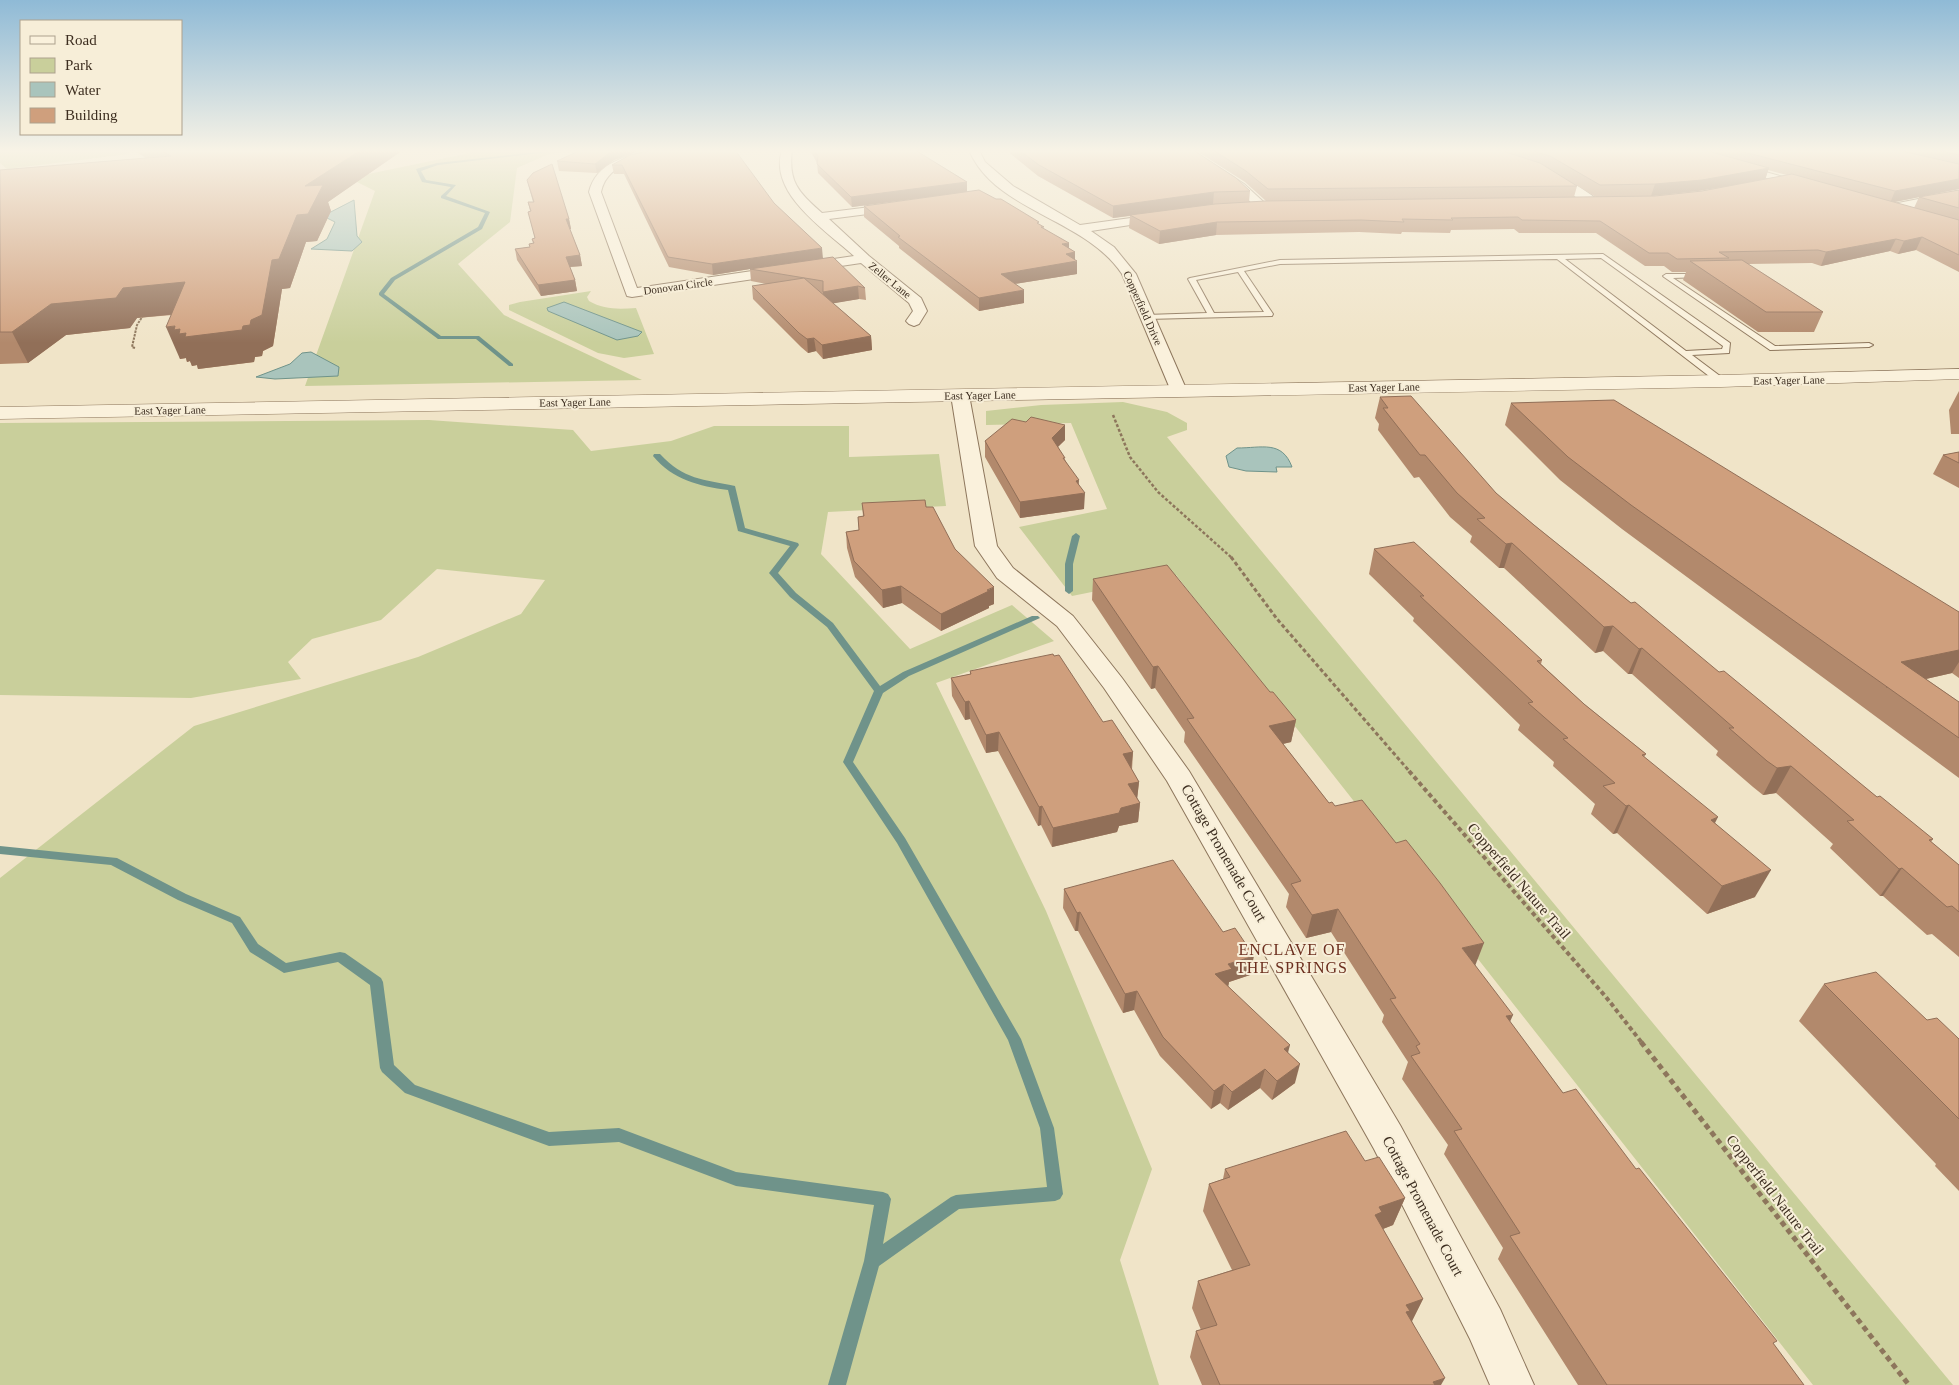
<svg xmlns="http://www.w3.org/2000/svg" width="1959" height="1385" font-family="Georgia,serif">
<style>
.green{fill:#c9cf9b}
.water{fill:#a9c4bc;stroke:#6f938a}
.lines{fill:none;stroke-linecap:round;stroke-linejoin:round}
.stream{fill:#6f938a;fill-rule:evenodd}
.service-casing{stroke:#8d765c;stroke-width:2}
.minor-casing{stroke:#8d765c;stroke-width:2}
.tertiary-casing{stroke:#8d765c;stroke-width:1}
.path-far4{stroke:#8d765c;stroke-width:2;stroke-dasharray:2.5 1;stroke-linecap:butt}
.path-far3{stroke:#8d765c;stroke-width:2.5;stroke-dasharray:3 2;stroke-linecap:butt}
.path-far2{stroke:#8d765c;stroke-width:3;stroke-dasharray:4 2.5;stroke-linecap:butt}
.path-far1{stroke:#8d765c;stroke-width:4;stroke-dasharray:4.5 3;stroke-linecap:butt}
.path{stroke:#8d765c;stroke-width:5;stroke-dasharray:5.5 4;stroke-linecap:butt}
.service{fill:#faf1dc;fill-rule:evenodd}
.minor{fill:#faf1dc;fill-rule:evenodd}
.tertiary{fill:#faf1dc;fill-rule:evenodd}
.wall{fill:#b2896c;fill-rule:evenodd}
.shaded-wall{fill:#916f58}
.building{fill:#cf9f7d;stroke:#916f58}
.labels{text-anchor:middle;stroke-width:4;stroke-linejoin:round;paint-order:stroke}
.far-street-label{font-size:11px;fill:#3d2e20;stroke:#f7eed8}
.near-street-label{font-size:15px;fill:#3d2e20;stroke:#f7eed8}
.near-neighbourhood-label{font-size:16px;letter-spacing:1px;fill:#6b2e1e;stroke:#f7eed8}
</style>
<rect width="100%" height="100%" fill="#f0e4c8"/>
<!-- green -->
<g class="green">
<path d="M0,150H123L129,154L7,169L0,163Z"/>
<path d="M484,150H579L549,154L517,168L510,222L458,264L504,315L642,380L305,386L375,191L349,178Z"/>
<path d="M591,291L587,297L589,301C604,310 619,309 636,308L654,354L624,358L598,353L509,310V305L520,302Z"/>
<path d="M1123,402L1167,412L1187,423V430L1167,437L1953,1385H1813L1176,575L1072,596L1019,527L1107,509L1071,423L986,425V411L1041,405Z"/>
<path d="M429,420L573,430L591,451L671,441L714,426H849V457L939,454L946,506L828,512L821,554L910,649L1012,605L1054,641L936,683L1046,911L1152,1169L1120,1260L1159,1385H0V878L194,726L418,657L521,614L545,580L437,569L381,620L312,639L288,662L301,679L191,698L0,695V423Z"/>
</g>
<!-- water -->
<g class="water">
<path d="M354,200L357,236L362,242L352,251L311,249L327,239L335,222L323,216Z"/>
<path d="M564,302L642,332L638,336L617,340L548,311L547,308Z"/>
<path d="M311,352L339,367L338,376L275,379L256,377L290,364L302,353Z"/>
<path d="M1237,448C1262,448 1282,440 1292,467H1276L1277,472L1246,471L1229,467L1226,456Z"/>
</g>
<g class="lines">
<!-- stream -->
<g class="stream">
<path d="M556,150H566L438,165L421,171L426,180L456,185L446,196L490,212L482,229L395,280L384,294L441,336H479L513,364V366H509L476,339H438L379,295V293L391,278L478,227L485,213L441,198V196L451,187L422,182L416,169L437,163Z"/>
<path d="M654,454H660C684,480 703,479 735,486L745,528L798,543L799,545L778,573L796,593L833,623L880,686L903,672L1032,616H1038L1040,618L909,676L883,693L853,762L905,838L1021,1039L1054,1128L1063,1194L1060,1199L1055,1201L959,1209L879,1266L846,1385H828L864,1261L874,1205L736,1186L619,1142L549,1146L405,1093L382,1072L380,1068L370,985L338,962L284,973L250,952L232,923L178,900L111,865L0,854V846L117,858L186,894L240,917L258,944L286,963L340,952L345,953L381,978L383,982L394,1065L415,1085L549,1132L619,1128L736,1172L883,1192L888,1194L891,1199L883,1244L951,1197L956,1195L1047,1187L1040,1128L1008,1040L897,843L843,762L874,691L827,627L790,597L769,573L790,546L738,531L728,490C699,486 673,480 653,456Z"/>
<path d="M1076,533L1080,536L1073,564V591L1069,594L1065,591V564L1072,536Z"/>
</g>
<!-- service casing -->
<g class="service-casing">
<g id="service">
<path d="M1603,254L1730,343L1729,353L1692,355L1724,379V383H1718L1557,259L1280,264L1244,271L1273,314L1272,316L1146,319L1142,317L1146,315L1207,313L1188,279L1190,278L1280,260ZM1601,258L1723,346L1722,349L1686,351L1565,259ZM1238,272L1264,312L1214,313L1196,280Z"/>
<path d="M1666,274H1703L1704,275L1701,277L1673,278L1775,346L1869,343L1873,345L1869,347L1770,350L1664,277L1663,276Z"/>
</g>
</g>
<!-- minor casing -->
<g class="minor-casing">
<g id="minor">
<path d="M655,150H676L675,152C648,159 608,159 601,192L637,288L854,256C825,230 768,193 782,150H792C788,183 799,192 822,213L903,203L905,206L903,209L899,210L829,219L869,256L921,298L927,311L919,324L914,326L909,324L906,321L913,311L909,303L861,263L632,297L627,296L589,192C596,162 628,155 655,150Z"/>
<path d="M969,150H979L985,162L1013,186L1080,225L1167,213L1169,216L1163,220L1091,231L1114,247L1136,274L1187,391L1185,395H1173L1171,391L1122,274C1085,218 995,212 969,150Z"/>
<path d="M1180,150H1192L1244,184L1269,207L1267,210H1259L1236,188Z"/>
<path d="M1477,150C1502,147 1584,183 1600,203L1598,206H1590L1538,173Z"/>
<path d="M1671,150H1686L1812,185L1814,187L1812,189H1804Z"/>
<path d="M1959,191V199L1888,213L1882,209L1888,205Z"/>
<path d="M960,390L966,391L969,395L997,546L1013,568L1073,616L1122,678L1189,771L1400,1125L1500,1309L1534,1385H1490L1470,1339L1374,1149L1167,781L1104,688L1057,626L997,578L975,546L951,395L954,391Z"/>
</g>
</g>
<!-- tertiary casing -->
<g class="tertiary-casing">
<path id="tertiary" d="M1959,369V379L1721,387L0,419V407L1721,375Z"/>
</g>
<!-- path-far4 -->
<path class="path-far4" d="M135,348L132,347L137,325L144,314"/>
<!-- path-far3 -->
<path class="path-far3" d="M1113,415L1130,457L1158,492L1232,558"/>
<!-- path-far2 -->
<path class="path-far2" d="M1231,557L1277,619L1410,772"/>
<!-- path-far1 -->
<path class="path-far1" d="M1409,771L1606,997L1642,1043"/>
<!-- path -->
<path class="path" d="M1641,1042L1909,1385"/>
<!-- service -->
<use href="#service" class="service"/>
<!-- minor -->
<use href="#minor" class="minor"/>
<!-- tertiary -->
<use href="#tertiary" class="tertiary"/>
</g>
<!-- wall -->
<g class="wall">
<path d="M133,150H403L328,202L331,211L317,241L306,242L290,288L282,289L273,346L263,351L262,356L255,357L254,362L198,369L197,365L192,366L190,361L187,362L186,358L180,359L172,315L137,318L130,328L66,335L28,363L0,364V170L146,158Z"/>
<path d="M654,150L774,203L823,258L865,288L866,300L859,299L833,303L871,336L872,350L823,359L816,351L808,353L801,347L753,299L752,286L766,284L751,281L750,269L713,275L669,267L624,174H614L612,165Z"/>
<path d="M811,150H915L967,182V192L852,207L818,173L817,163L811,152Z"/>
<path d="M1006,150H1193L1250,191L1249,202L1266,201L1245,182L1195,150H1959V189L1894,202L1914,208L1919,197L1959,190V272L1916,250L1898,254L1890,251L1821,266L1812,263L1748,264L1823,312L1814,332H1758L1683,280L1686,272H1672L1664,266H1645L1596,233H1519L1514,229L1451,230L1450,233L1402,232L1401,234L1359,232L1216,235L1159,244L1129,228L1130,216L1113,218L1038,176ZM1546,167L1596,197H1574L1577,186ZM1768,170L1787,175L1702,191L1652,196L1698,191L1765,180Z"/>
<path d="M634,153L614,160L597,173L559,171L557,161Z"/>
<path d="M527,180L569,219L571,229H570L580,255L582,266L570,267L575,280L577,291L541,296L517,260L515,249L530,247L533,243L532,239L535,238L528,212L530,211L528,202H533Z"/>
<path d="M864,206L1039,224L1044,229L1069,248L1075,252V260L1077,274L1015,284L1024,303L979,311L899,248V246L864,217Z"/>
<path d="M1959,391V434H1951L1949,410Z"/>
<path d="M1380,397L1534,525L1631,603L1877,797L1933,839L1931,842L1959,865V957L1932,934L1927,935L1883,896H1880L1830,848L1833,844L1776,793L1763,795L1753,787L1716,755L1718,751L1632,674H1628L1603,651L1595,653L1504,568H1499L1470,542L1472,536L1450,517L1419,477L1414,478L1378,430L1379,424L1375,418Z"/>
<path d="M1511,403L1959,612V678L1952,673L1926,679L1959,702V778L1622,529L1560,480L1505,425Z"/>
<path d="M1065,440L1058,447L1079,485L1084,509L1020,518L985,457V441Z"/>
<path d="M1959,452V488L1933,474L1943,455Z"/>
<path d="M862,503L926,507L955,549L994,604L989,606V608L941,631L902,603L883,608L855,577L847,548L846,532L859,530L858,517L863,516Z"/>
<path d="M1374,549L1542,660L1541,664L1584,704L1646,754L1644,757L1715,823L1755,897L1707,914L1617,833L1613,834L1591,814L1595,804L1553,766L1554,762L1518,730L1520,725L1413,621L1414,618L1369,574Z"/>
<path d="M1093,579L1270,692L1296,720L1291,742L1283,744L1329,803L1475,965L1510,1022L1563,1093L1636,1169L1774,1345L1804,1385H1578L1498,1259L1503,1248L1444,1154L1448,1145L1402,1079L1408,1062L1382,1022L1384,1015L1331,932L1306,938L1286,907L1289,894L1184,742L1185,732L1155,688L1151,689L1092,600Z"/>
<path d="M970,671L1103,722L1133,752L1132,770L1139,782L1137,798L1140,803L1138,822L1119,826L1117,832L1052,847L1041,825L1038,826L998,751L986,753L970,719L965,720L952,696L951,678L970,674Z"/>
<path d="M1064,889L1250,975L1229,982L1228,986L1288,1052L1295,1083L1272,1100L1260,1088L1228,1110L1220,1103L1211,1109L1160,1056L1134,1010L1123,1013L1078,931H1075L1063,908Z"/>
<path d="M1824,984L1927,1020L1959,1039V1191L1935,1166L1936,1164L1799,1021Z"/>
<path d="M1365,1161L1405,1198L1393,1225L1383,1229L1423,1299L1412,1321L1441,1385H1202L1190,1357L1196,1331L1201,1330L1192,1308L1198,1281L1232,1270L1203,1211L1209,1184L1223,1179L1225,1169Z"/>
</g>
<!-- shaded-wall -->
<g class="shaded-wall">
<path d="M361,150H403L328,202L331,211L317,241L306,242L290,288L282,289L273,346L263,351L262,356L255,357L254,362L198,369L197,365L192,366L190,361L187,362L186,358L180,359L166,327L175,326H243L251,320L272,260L305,186Z"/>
<path d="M616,150H648L634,153L614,160L597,173L595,164L612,151Z"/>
<path d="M1769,168L1765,180L1698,191L1651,196L1655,184Z"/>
<path d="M1959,179V189L1890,203L1895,191Z"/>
<path d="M967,182V192L852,207L851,197Z"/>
<path d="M1214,192L1213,204L1113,218V206Z"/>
<path d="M566,219H569L571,229H568Z"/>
<path d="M1217,222L1216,235L1159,244L1160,231Z"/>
<path d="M1922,237L1916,250L1898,254L1904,241Z"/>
<path d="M1896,239L1890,251L1821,266L1826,252Z"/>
<path d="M1069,243V253L1075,252V262L1077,261V274L1001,286V274L1062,244Z"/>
<path d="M822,248L823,259L750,269L713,275L712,264Z"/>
<path d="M580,255L582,266L568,267L566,257Z"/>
<path d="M575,280L577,291L541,296L538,285Z"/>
<path d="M185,282L197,312L137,318L130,328L66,335L28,363L12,332L51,304L123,288Z"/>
<path d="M858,286L859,299L824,305L823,292Z"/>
<path d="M1024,290V303L979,311V298Z"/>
<path d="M871,336L872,350L823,359L822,345Z"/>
<path d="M814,338L816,351L808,353L807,339Z"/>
<path d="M1065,425V440L1051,453L1052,438Z"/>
<path d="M1079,480L1078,494L1085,493L1084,509L1020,518V502Z"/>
<path d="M1512,543L1504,568H1499L1506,544Z"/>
<path d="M901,586L902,603L883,608L882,590Z"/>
<path d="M994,587V604L989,606V608L941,631V614Z"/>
<path d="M1613,626L1603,651L1595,653L1604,627Z"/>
<path d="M1642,648L1632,674H1628L1639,649Z"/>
<path d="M1959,650V662L1952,673L1886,688L1901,662Z"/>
<path d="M1158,666L1155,688L1151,689L1153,667Z"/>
<path d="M969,701L970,719L965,720V702Z"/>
<path d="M1296,720L1291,742L1264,748L1269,726Z"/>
<path d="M999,732L998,751L986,753V735Z"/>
<path d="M1133,752L1131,770L1123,754Z"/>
<path d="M1791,766L1776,793L1763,795L1777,768Z"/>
<path d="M1139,782L1137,800L1128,784Z"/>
<path d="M1140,803L1138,822L1119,826L1117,832L1052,847L1053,828L1121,808Z"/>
<path d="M1629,805L1617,833L1613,834L1626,806Z"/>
<path d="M1042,806L1041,825L1038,826L1039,807Z"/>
<path d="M1718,817L1704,845L1711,820Z"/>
<path d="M1902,868L1883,896H1880L1899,869Z"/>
<path d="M1771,870L1755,897L1707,914L1722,886Z"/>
<path d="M1338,909L1331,932L1306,938L1312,915Z"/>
<path d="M1080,912L1078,931H1075L1077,913Z"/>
<path d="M1484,943L1475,966L1462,948Z"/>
<path d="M1254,956L1250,975L1229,982L1228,988L1215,974L1228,964Z"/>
<path d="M1137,991L1134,1010L1123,1013L1125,994Z"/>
<path d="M1513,1015L1503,1038L1506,1016Z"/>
<path d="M1290,1045L1285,1064L1284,1049Z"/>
<path d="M1300,1064L1295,1083L1272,1100L1277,1081Z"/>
<path d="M1265,1069L1260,1088L1228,1110L1232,1092Z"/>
<path d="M1224,1084L1220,1103L1211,1109L1214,1091Z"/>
<path d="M1405,1198L1393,1225L1375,1232V1215L1379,1207Z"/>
<path d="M1423,1299L1410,1325L1402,1328L1406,1305Z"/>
<path d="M1445,1378L1441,1385H1432L1433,1382Z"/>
</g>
<!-- building -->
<g class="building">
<path d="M160,150H361L305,186L323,185L308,214L297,215L279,259L272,260L262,315L251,320L250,325L243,326L242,330L185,337L186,333L179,334L180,329L174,330L175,326L166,327L185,282L123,288L116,298L51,304L12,332H0V170L171,156Z"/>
<path d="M581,150H616L612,151L595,164L557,161Z"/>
<path d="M654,150H735L774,203L822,248L712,264L668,257L622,165H612L630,155Z"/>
<path d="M814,150H915L967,182L851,197L817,164L818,156Z"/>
<path d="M1019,150H1193L1236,178L1250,191L1214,192L1113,206L1039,165Z"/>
<path d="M1213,150H1499L1540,163L1577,186L1268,189L1246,171Z"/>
<path d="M1530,150H1704L1769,168L1702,180L1655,184L1600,185L1550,156Z"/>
<path d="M1736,150H1897L1959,164V179L1895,191Z"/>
<path d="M1937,150H1959V155Z"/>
<path d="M552,164L569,219H566L580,255L566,257L575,280L538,285L515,249L530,247L529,244L534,243L532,239L535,238L528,212L531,211L528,202H534L527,180L533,173Z"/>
<path d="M1792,174L1959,220V255L1922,237L1904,241L1896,239L1826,252L1818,250L1719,252L1729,258L1677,259L1668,253H1649L1600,221L1522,220L1518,217L1451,218L1453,220L1402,219L1404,222L1361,220L1217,222L1160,231L1130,215L1215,204L1265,201L1655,196L1702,191Z"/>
<path d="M979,190L996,199H1001L1039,222L1037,223L1044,227H1041L1069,243L1062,244L1075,252L1066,254L1077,261L1001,274L1024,290L979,298L898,237L900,236L864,206Z"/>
<path d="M1959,190V208L1919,197Z"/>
<path d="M833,257L865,288L858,286L823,292V281L750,269Z"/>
<path d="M1742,260L1823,312H1766L1690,261Z"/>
<path d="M804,278L871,336L822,345L814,338L807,339L799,333L752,286Z"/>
<path d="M1411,396L1496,493L1534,525L1631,603L1635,602L1719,672L1724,671L1877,797L1880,796L1933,839L1929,840L1959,865V912L1952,906L1947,907L1902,868L1899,869L1847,821L1854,820L1791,766L1777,768L1767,761L1729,728H1734L1642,648L1639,649L1613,626L1604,627L1512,543L1506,544L1477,519L1485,518L1457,493L1425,455H1420L1383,408H1388L1380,397Z"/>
<path d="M1614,400L1959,612V650L1901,662L1959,702V738L1631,505L1568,457L1511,403Z"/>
<path d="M1031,417L1065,425L1052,438L1065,458H1063L1079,480L1076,481L1085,493L1020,502L985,441L1012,419L1026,422Z"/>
<path d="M1959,452V463L1943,455Z"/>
<path d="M925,500L926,507H933L955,549L994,587L987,590L989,591L941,614L901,586L882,590L854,561L846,532L859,530L858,517L864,516L862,503Z"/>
<path d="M1414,542L1542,660L1537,661L1584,704L1646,754L1642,755L1718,817L1711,820L1771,870L1722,886L1629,805L1626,806L1603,786L1615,783L1563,739L1568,738L1528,703L1533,702L1420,596H1424L1374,549Z"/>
<path d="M1167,565L1270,692H1273L1296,720L1269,726L1329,803L1332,802L1335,806L1362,800L1396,843L1406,840L1440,883L1484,943L1462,948L1513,1015L1506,1016L1563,1093L1576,1089L1636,1169L1639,1168L1777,1341L1773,1343L1804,1385H1607L1510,1236L1520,1233L1454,1131L1462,1129L1411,1056L1420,1053L1416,1046L1420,1044L1390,999L1396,998L1338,909L1312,915L1291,884L1301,881L1187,719L1194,718L1158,666L1153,667L1093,579Z"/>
<path d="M1053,654L1054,656L1059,655L1103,722L1112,720L1133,752L1123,754L1139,782L1128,784L1140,803L1121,808L1119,813L1053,828L1042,806L1039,807L999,732L986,735L969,701L965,702L951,678L971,674L970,671Z"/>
<path d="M1173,860L1223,932L1235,928L1254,956L1228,964L1232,969L1215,974L1290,1045L1284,1049L1300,1064L1277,1081L1265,1069L1232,1092L1224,1084L1214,1091L1163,1037L1137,991L1125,994L1080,912L1077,913L1064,889Z"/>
<path d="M1876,972L1927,1020L1937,1018L1959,1039V1119L1824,984Z"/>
<path d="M1346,1131L1365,1161L1379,1157L1405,1198L1379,1207L1382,1212L1375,1215L1423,1299L1406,1305L1410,1311L1406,1312L1445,1378L1433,1382L1435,1385H1220L1196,1331L1217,1325L1198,1281L1250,1265L1209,1184L1230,1177L1225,1169Z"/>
</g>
<!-- sky -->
<linearGradient id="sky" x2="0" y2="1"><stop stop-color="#8fbad6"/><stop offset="0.44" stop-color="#f8f3e6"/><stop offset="1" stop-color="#f8f3e6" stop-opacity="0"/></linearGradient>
<rect width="1959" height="343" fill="url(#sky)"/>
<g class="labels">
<!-- far-street labels -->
<g class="far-street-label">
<text transform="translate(890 280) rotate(39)" y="4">Zeller Lane</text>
<text transform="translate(678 286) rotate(-8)" y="4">Donovan Circle</text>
<text transform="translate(1143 308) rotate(66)" y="4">Copperfield Drive</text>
<text transform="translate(1789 380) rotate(-1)" y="4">East Yager Lane</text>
<text transform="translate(1384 387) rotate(-1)" y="4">East Yager Lane</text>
<text transform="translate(980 395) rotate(-1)" y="4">East Yager Lane</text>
<text transform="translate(575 402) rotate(-1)" y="4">East Yager Lane</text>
<text transform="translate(170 410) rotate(-1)" y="4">East Yager Lane</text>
</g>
<!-- near-street labels -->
<g class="near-street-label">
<text transform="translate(1224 853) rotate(60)" y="5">Cottage Promenade Court</text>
<text transform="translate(1519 881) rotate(49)" y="5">Copperfield Nature Trail</text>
<text transform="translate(1775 1195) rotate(52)" y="5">Copperfield Nature Trail</text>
<text transform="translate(1423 1206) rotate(62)" y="5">Cottage Promenade Court</text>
</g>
<!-- near-neighbourhood labels -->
<g class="near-neighbourhood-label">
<text x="1292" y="955">ENCLAVE OF<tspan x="1292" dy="18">THE SPRINGS</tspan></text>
</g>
</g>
<!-- legend -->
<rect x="20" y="20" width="162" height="115" fill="#f7eed8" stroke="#ada18e"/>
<rect x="30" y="36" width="25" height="8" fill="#faf1dc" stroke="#ada18e"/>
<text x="65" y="45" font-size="15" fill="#3d2e20">Road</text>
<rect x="30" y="58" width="25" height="15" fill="#c9cf9b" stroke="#ada18e"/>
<text x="65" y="70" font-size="15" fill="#3d2e20">Park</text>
<rect x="30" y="82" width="25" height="15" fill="#a9c4bc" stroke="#ada18e"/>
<text x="65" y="95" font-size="15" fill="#3d2e20">Water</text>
<rect x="30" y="108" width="25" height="15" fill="#cf9f7d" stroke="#ada18e"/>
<text x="65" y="120" font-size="15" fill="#3d2e20">Building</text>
</svg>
